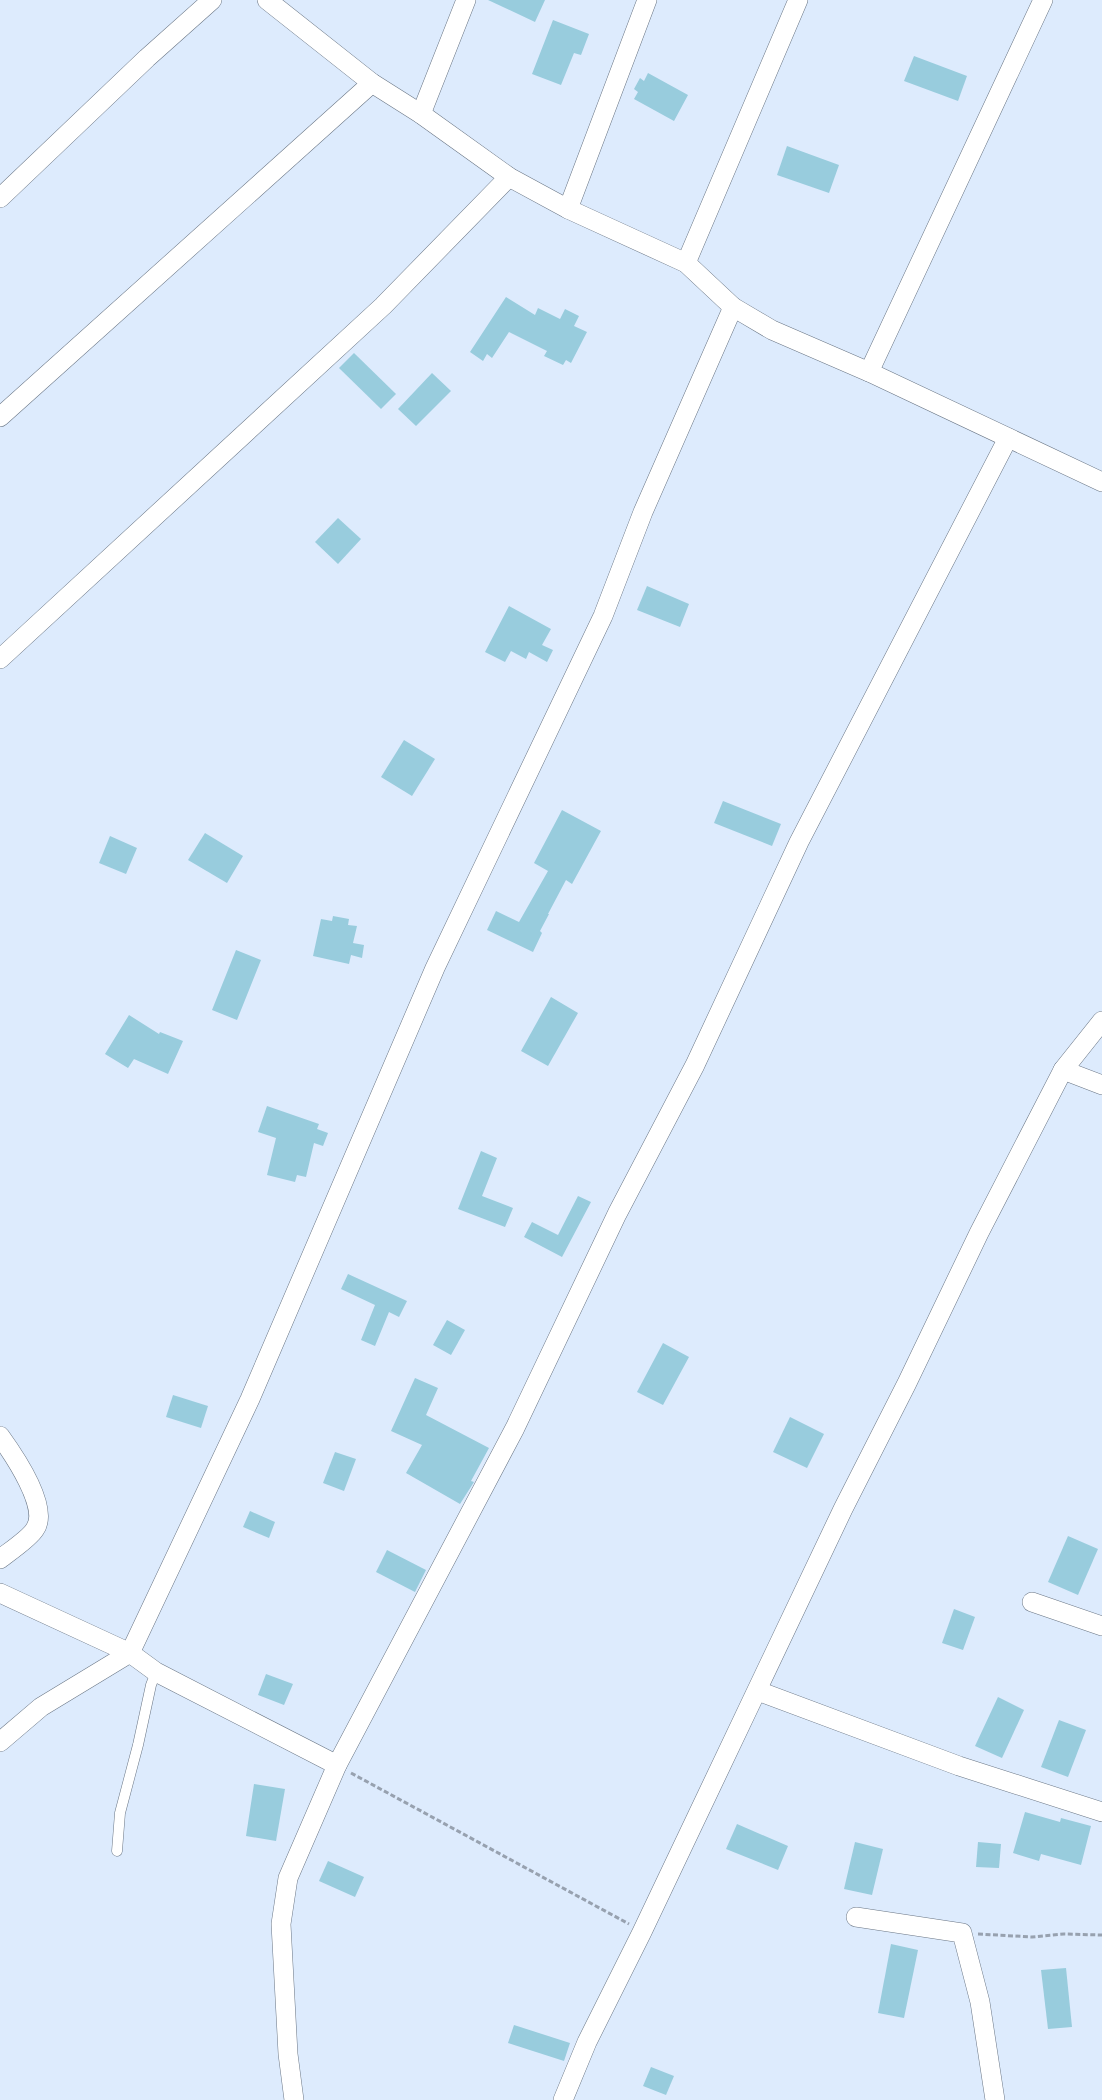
<svg xmlns="http://www.w3.org/2000/svg" width="1102" height="2100" font-family="'Fira Sans Condensed',sans-serif">
<style>
.building{fill:#98ccdd}
.lines{fill:none;stroke-linecap:round;stroke-linejoin:round}
.lane-casing{stroke:#6a7685;stroke-width:11}
.street-casing{stroke:#6a7685;stroke-width:20}
.path{stroke:#97a1af;stroke-width:3;stroke-dasharray:5 2.5;stroke-linecap:butt}
.lane{stroke:#fff;stroke-width:10}
.street{stroke:#fff;stroke-width:19}
</style>
<rect width="100%" height="100%" fill="#ddebfd"/>
<!-- building -->
<g class="building">
<path d="M488,0H545L535,22Z"/>
<path d="M553,20L589,34L581,55L574,53L561,85L532,74Z"/>
<path d="M914,56L967,76L958,101L904,81Z"/>
<path d="M648,73L688,95L674,121L634,99L638,92L634,89L640,78L644,81Z"/>
<path d="M787,146L839,165L829,193L777,175Z"/>
<path d="M506,297L535,315L538,308L560,319L565,309L579,316L574,326L587,332L571,363L566,360L563,365L544,356L547,351L509,332L492,358L487,354L483,361L470,352Z"/>
<path d="M354,353L396,394L381,409L339,368Z"/>
<path d="M432,373L451,391L416,426L398,409Z"/>
<path d="M338,518L361,539L338,564L315,542Z"/>
<path d="M647,586L689,604L680,627L637,610Z"/>
<path d="M509,606L551,629L542,645L553,650L547,662L529,652L526,659L511,651L505,662L485,652Z"/>
<path d="M404,740L435,759L412,796L381,777Z"/>
<path d="M723,801L781,824L772,846L714,823Z"/>
<path d="M562,810L601,831L572,884L566,880L548,914H549L540,931L542,933L533,952L487,930L496,911L519,922L548,871L534,863Z"/>
<path d="M205,833L243,856L227,883L188,860Z"/>
<path d="M110,836L137,848L126,874L99,863Z"/>
<path d="M333,916L349,919L348,925L357,926L353,943L364,945L362,958L351,955L349,964L313,956L321,919L332,921Z"/>
<path d="M236,950L261,960L237,1020L212,1010Z"/>
<path d="M551,997L578,1013L548,1066L521,1051Z"/>
<path d="M129,1015L159,1034L160,1032L183,1041L168,1074L134,1059L128,1068L105,1054Z"/>
<path d="M267,1106L319,1124L317,1129L328,1133L323,1146L314,1143L306,1177L297,1175L295,1182L267,1175L276,1138L258,1132Z"/>
<path d="M481,1151L497,1158L482,1196L513,1208L505,1227L458,1209Z"/>
<path d="M578,1196L591,1202L562,1257L524,1237L532,1222L558,1235Z"/>
<path d="M348,1274L407,1301L399,1317L389,1312L375,1346L361,1340L375,1305L341,1289Z"/>
<path d="M447,1320L465,1330L451,1355L433,1345Z"/>
<path d="M663,1343L689,1357L663,1405L637,1392Z"/>
<path d="M415,1378L438,1388L426,1415L489,1448L471,1481L474,1482L460,1504L406,1473L422,1445L391,1431Z"/>
<path d="M173,1395L208,1406L201,1428L166,1417Z"/>
<path d="M790,1417L824,1434L807,1468L773,1452Z"/>
<path d="M335,1452L356,1459L344,1491L323,1483Z"/>
<path d="M250,1511L275,1522L269,1538L243,1527Z"/>
<path d="M1068,1536L1098,1549L1078,1595L1048,1582Z"/>
<path d="M387,1550L426,1570L415,1592L376,1572Z"/>
<path d="M954,1609L975,1617L963,1650L942,1643Z"/>
<path d="M266,1674L293,1684L284,1705L258,1695Z"/>
<path d="M998,1697L1024,1710L1002,1758L975,1746Z"/>
<path d="M1059,1720L1086,1730L1068,1777L1041,1767Z"/>
<path d="M254,1784L285,1789L276,1841L246,1836Z"/>
<path d="M1025,1812L1060,1822L1061,1818L1091,1826L1081,1865L1041,1854L1039,1861L1013,1853Z"/>
<path d="M737,1824L788,1846L778,1870L726,1849Z"/>
<path d="M855,1842L883,1849L872,1895L844,1889Z"/>
<path d="M978,1842L1001,1844L999,1868L976,1867Z"/>
<path d="M328,1861L364,1877L355,1897L319,1881Z"/>
<path d="M891,1944L918,1950L904,2018L878,2013Z"/>
<path d="M1066,1968L1072,2027L1048,2029L1041,1970Z"/>
<path d="M514,2025L570,2043L564,2061L508,2043Z"/>
<path d="M651,2067L674,2076L666,2095L643,2086Z"/>
</g>
<g class="lines">
<!-- lane casing -->
<g class="lane-casing">
<path id="lane" d="M117,1851L120,1813L138,1745L151,1685L156,1672"/>
</g>
<!-- street casing -->
<g class="street-casing">
<g id="street">
<path d="M267,0L372,83L421,114L509,177L568,209L686,263L733,307L772,330L869,372L1102,482"/>
<path d="M421,114L466,0"/>
<path d="M0,198L147,58L212,0"/>
<path d="M568,209L647,0"/>
<path d="M686,263L798,0"/>
<path d="M869,372L1043,0"/>
<path d="M0,417L372,83"/>
<path d="M0,659L383,306L509,177"/>
<path d="M1063,1070L1102,1085"/>
<path d="M0,1436C13,1454 50,1508 35,1529C30,1538 9,1552 0,1559"/>
<path d="M0,1593L130,1653L156,1672L337,1765"/>
<path d="M1032,1602L1102,1626"/>
<path d="M758,1691L959,1766L1102,1812"/>
<path d="M0,1742L41,1707L130,1653L250,1399L435,968L603,616L643,512L733,307"/>
<path d="M856,1917L962,1933L980,2002L995,2100"/>
<path d="M294,2100L288,2054L281,1924L288,1878L337,1765L515,1428L617,1214L695,1065L799,842L1008,438"/>
<path d="M563,2100L587,2042L642,1932L843,1509L907,1383L979,1233L1063,1070L1102,1021"/>
</g>
</g>
<!-- path -->
<g class="path">
<path d="M351,1773L629,1924"/>
<path d="M978,1934L1032,1937L1064,1934L1102,1935"/>
</g>
<!-- lane -->
<use href="#lane" class="lane"/>
<!-- street -->
<use href="#street" class="street"/>
</g>
</svg>
